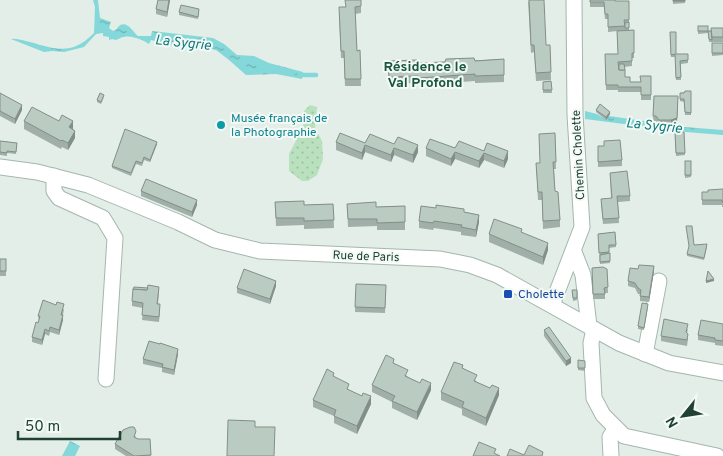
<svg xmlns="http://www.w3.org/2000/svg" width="723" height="456" font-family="Overpass,sans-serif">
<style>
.park{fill:url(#park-dots)}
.water{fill:url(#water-ripples)}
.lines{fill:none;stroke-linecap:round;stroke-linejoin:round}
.stream{stroke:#84d8d9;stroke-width:4.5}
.minor-casing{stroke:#a4b7ae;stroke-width:17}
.minor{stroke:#fff;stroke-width:15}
.wall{fill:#a0afa7}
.shaded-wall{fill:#828f88}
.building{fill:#baccc2;stroke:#828f88}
.culture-dot{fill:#0f9aa8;stroke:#f3faf6;stroke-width:2}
.transit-dot{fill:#1a4fb4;stroke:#f3faf6;stroke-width:2}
.labels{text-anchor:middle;stroke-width:4;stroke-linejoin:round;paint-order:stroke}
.culture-label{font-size:12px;fill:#0d838f;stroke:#f3faf6;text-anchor:start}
.street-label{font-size:12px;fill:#204134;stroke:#f3faf6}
.transit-label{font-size:12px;fill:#164399;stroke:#f3faf6;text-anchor:start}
.water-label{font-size:14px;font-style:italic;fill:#137b7f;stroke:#f3faf6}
.neighbourhood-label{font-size:14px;font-weight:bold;fill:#19563f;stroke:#f3faf6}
</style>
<defs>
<pattern id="park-dots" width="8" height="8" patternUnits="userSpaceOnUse" patternTransform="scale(1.25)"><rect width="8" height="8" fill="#b9e1be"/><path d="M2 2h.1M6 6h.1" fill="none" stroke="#9fc2a4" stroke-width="1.8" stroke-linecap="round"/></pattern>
<pattern id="water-ripples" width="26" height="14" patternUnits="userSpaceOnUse" patternTransform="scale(1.25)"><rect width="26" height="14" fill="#84d8d9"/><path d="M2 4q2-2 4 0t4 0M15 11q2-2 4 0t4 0" fill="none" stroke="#6cb1b1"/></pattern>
</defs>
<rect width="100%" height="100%" fill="#e2eee7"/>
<!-- park -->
<path class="park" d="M310,105L317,107L315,128L322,141L323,159L317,175L308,181H302L289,171V154L303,127L304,111Z"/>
<!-- water -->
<g class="water">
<path d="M93,0H98L100,18L111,22L109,28L113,31C116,30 118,27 120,25C128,21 133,32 138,36H151L152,31L213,38L224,44L237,55L254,56L269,63L303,72L302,79L276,74L246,75L229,60L216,50L207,48L174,46L151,40L149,44C143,40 131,35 124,37C121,37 119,39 116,40L112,39L109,40V37L103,36V33L96,34L84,47L64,52L52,51L44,52L11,39C18,38 23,41 30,42C58,50 72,55 94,33L95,7Z"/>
<path d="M585,111L597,114L605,119L609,116L658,123L659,125L723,130V135L686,132L585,119Z"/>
<path d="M70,441L80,446L75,456H62Z"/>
</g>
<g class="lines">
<!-- stream -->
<path class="stream" d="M299,75H316"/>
<!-- minor casing -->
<g class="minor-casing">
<g id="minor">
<path d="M0,167L37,172L88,185L178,222L215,240L260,251L440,259L470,265L497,275L619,343L669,363L723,373"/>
<path d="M54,176V191L59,198L103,218L115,238L106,379"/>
<path d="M574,252L583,275L589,326"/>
<path d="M552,305L582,227L575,115L574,0"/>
<path d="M594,329L591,343L594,398L603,415L624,436L717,456"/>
<path d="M645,354L659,281"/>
<path d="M611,456L610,437L616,428"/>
</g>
</g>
<!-- minor -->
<use href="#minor" class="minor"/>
</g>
<!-- wall -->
<g class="wall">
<path d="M158,0H170L167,17L156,14V9Z"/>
<path d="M361,0V13L355,14L357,51L360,50L361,86H345L344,58H341L339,15L345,7Z"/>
<path d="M528,0L546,45H550L551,80L536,81L534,52L531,53Z"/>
<path d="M590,0L615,1H629V30H634V58H632V66L624,67L625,77L630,82H641L651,76V100H641V92H618V90H606L605,54H618L617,31L608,32V19H605L604,7H590Z"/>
<path d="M673,0H685V3L673,4Z"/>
<path d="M179,12H199L198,19L179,15Z"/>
<path d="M698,26L708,31L723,28V42H709L708,33L698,34Z"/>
<path d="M670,32L676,54H688V63L681,64V80H676L675,57H671Z"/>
<path d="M712,43H723V55L712,56Z"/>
<path d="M504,59V82L475,83V81L418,85V83L389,84L388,61L417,63Z"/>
<path d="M551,81L552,93H543V82Z"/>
<path d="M691,91V115H685L684,102L680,101V93Z"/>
<path d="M0,93L22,110L15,124L0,116Z"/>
<path d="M654,96L677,123L671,125H659L656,121H653Z"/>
<path d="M104,97L101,104L97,102V100Z"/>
<path d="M596,110L610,114L606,120L596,112Z"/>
<path d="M24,121L73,128L75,138L68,150L62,147L61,149L24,129Z"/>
<path d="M684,132L685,155L676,156L675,133Z"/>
<path d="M555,133L556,169H554L555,191L560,220V227L543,229L542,200H538L536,163H540Z"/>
<path d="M0,141L17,143L16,154L7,153V156L0,155Z"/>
<path d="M336,142L394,144L418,152L413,163L394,155L391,162L365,152L362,160L336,150Z"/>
<path d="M157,144L150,162L144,160L142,166L136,164L131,176L112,168V166Z"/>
<path d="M598,146H604L622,160V166L598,167Z"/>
<path d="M426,148H455L484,151L508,159L504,168L484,160L479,168L455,159L451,166L426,156Z"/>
<path d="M685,161H691V177L685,178Z"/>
<path d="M610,173L630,196V201L618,202L619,223L603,224L601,204L611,198Z"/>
<path d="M723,189V207H722V205H702V192H708Z"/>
<path d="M141,191L197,205L192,217L141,196Z"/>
<path d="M275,202L304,205L333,204L334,228L304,229V225L276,226Z"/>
<path d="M347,204L376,207L405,206V230H377V226L348,227Z"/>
<path d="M464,213L479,222L476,237L461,235V232L434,228L433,230L419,228V221Z"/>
<path d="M615,232L616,247L609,248L610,263L600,264L598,234Z"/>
<path d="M489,234L548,250L543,265L489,242Z"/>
<path d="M694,245L707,247L704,260L687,256V254Z"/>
<path d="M0,259L6,271V276H0Z"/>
<path d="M592,268L607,269L608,293H605V299H593Z"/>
<path d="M654,271L649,302L640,301V294H638L635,288L628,286V281Z"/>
<path d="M356,284L386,285L385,313L355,312Z"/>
<path d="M276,286L270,304L237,293V288Z"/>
<path d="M572,290H577V300L573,301Z"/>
<path d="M159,292L158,304L160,309L159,322L142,320L143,308L132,306V301Z"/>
<path d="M648,307L644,330L638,329V326Z"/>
<path d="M64,309L63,315V320L59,335L50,332L49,336L45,334L42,345L32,342V337L39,321L38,316Z"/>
<path d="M723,324V346L715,345V343L698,340V335Z"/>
<path d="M688,329L687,333L688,339L687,346L661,341V336Z"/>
<path d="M544,330L571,363L566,366L544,336Z"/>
<path d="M178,354L174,375L162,372V368L143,364V359Z"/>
<path d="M578,360L585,361V371L578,370Z"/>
<path d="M394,363L408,377L431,390L417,420L392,408V402L372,392V385Z"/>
<path d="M463,368L477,382L499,395L486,426L462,415V409L441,400V392Z"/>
<path d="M334,376L349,390L371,404L357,434L334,423V416L313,407V400Z"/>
<path d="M136,436L135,438L138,439H150L151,456H126L115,449V444Z"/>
</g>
<!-- shaded-wall -->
<g class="shaded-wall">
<path d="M169,0H170L167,17V12Z"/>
<path d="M678,101L677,123L671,125V120Z"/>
<path d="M22,105V110L15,124V119Z"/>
<path d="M610,112V114L606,120V117Z"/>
<path d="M73,121V128L69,135V127Z"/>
<path d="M75,131V138L68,150V143Z"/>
<path d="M157,142V144L150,162V160Z"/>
<path d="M365,145V152L362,160V153Z"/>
<path d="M418,145V152L413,163V155Z"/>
<path d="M394,148V155L391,162V155Z"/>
<path d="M508,151V159L504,168V161Z"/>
<path d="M455,152V159L451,166V159Z"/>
<path d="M484,153V160L479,168V161Z"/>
<path d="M197,200V205L192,217V212Z"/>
<path d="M479,215V222L476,237V230Z"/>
<path d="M548,243V250L543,265V257Z"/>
<path d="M654,266V271L649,302V297Z"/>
<path d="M714,279V281L706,283V281Z"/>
<path d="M276,281V286L270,304V299Z"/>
<path d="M63,315V320L59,335V330Z"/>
<path d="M45,329V334L42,345V340Z"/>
<path d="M178,349V354L174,375V370Z"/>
<path d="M571,358V363L566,366V361Z"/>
<path d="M431,383V390L417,420V412Z"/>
<path d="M499,388V395L486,426V418Z"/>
<path d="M371,396V404L357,434V426Z"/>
</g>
<!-- building -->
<g class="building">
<path d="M158,0H169L167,12L156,9Z"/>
<path d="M345,0H361V6L355,7L357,51L360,50L361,79H345L344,51H341L339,7H346Z"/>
<path d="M529,0H544L546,45H550L551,72L536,73L534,45H531Z"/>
<path d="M590,0H615V1H629V20H624L625,26L608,27V14H605L604,2H590Z"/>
<rect x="673" y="0" width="12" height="1"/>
<path d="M181,5L199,9L198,17L179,12Z"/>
<path d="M629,22V28H625V23Z"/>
<rect x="698" y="26" width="10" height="5"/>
<path d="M711,28H723V37H712Z"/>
<path d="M634,30V53H632V61L618,62L619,70H625V77H630V82H641L640,76H651V95H641V87H618V85H606L605,54H618L617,31Z"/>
<path d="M708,31H711L712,40L709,39Z"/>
<path d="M670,32H676V54H688V60L680,61L681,77L676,78L675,54L671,55Z"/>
<rect x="712" y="43" width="11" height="10"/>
<path d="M474,58L475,61L504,59V75L475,76V74L418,78V76L389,77L388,61L417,60V63L445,62L446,59Z"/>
<path d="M619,64H624L625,70H619Z"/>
<path d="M551,81L552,90H543V82Z"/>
<path d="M685,91H691V113L685,112L684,99H680V93H684Z"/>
<path d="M0,93L22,105L15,119L0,111Z"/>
<path d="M100,93L104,95L101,102L97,100Z"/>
<path d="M654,96H678L677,118L671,120H659L656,116H653Z"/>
<path d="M600,104L610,112L606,117L596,110Z"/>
<path d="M32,107L59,121L62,115L73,121L69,127L75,131L68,143L62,140L61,141L24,121Z"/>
<path d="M125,129L157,142L150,160L144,157L142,163L136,161L131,173L112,166Z"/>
<path d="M684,132L685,153H676L675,133Z"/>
<path d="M340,133L365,143L370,134L394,144L398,137L418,145L413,155L394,148L391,155L365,145L362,153L336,142Z"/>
<path d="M555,133L556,162H553L555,191L558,192L560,220L543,221L542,192H538L536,163H540L539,134Z"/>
<path d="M430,139L455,148L459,141L484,151L487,143L508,151L504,161L484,153L479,161L455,152L451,159L426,148Z"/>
<path d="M620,140L622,160L598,162V146H604V141Z"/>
<path d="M0,141L17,143L16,152L7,151V153L0,152Z"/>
<rect x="685" y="161" width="6" height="14"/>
<path d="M627,171L630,196H617L619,218L603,219L601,199L612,198L610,173Z"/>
<path d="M146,179L197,200L192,212L141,191Z"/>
<path d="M723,189V202H722V200H702V192H708V190Z"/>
<path d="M304,201V205L333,204L334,220L304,221V218H276L275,202Z"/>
<path d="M376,202V207L405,206V222L377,223V219H348L347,204Z"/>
<path d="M436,205L464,209V212L479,215L476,230L461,227L462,225L434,221L433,223L419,221L421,206L436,208Z"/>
<path d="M494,219L522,229L521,232L548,243L543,257L489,234Z"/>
<path d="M686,226H692L694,245L707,244L704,258L687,254L689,246Z"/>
<path d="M615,232L616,245H609V252L599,253L598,234Z"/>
<path d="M610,253V261L600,262V255Z"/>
<rect x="0" y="259" width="6" height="12"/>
<path d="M639,265L654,266L649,297L640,296L641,290L638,288L635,283L628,281L630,268L638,269Z"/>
<path d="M603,267L607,269L608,287L604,288L605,294H593L592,268Z"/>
<path d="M244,269L276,281L270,299L237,288Z"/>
<path d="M708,271L714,279L706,281Z"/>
<path d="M356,284L386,285L385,308L355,307Z"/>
<path d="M148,285L159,287L157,304H160L159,317L142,315L143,303L132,301L133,289L147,290Z"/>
<path d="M134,287L148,288L147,290L133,289Z"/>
<path d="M572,290H577V298H573Z"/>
<path d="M43,300L56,305L57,302L64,304L61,315H63L59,330L50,327L49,331L45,329L42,340L32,337L36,322L38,323L40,316H38Z"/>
<path d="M642,303L648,304L644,328L638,326Z"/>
<path d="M664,319L688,324L686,332L688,334L687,340L661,336Z"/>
<path d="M701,320L723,324V341L715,340V338L698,335Z"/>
<path d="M549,327L571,358L566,361L544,330Z"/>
<path d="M149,341L160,344V343L178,349L174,370L162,367L163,364L143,359Z"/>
<path d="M386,355L394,359L393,363L408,370L405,376L420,383L422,379L431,383L417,412L392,401L395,396L372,385Z"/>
<path d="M578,360L585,361V368H578Z"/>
<path d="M454,362L463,365L462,368L477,375L474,381L490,388L492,385L499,388L486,418L462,407L464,402L441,392Z"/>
<path d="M327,369L334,373L333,376L349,384L347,389L362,396L363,393L371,396L357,426L334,416L336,410L313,400Z"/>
<path d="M228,420L255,421V427H275L274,456H227Z"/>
<path d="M130,427H134L136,431L134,437L138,439H150L151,455L134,456L115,444L123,430Z"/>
<path d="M479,442L496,449L494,453L500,456H473Z"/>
<path d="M529,445L543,452L542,456H507L510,449L524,455Z"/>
</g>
<!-- markers -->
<circle class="culture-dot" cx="221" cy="125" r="5"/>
<rect class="transit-dot" x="503" y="289" width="10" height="10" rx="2.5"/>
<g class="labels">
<!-- culture labels -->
<g class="culture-label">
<text x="231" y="122">Musée français de<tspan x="231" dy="14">la Photographie</tspan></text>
</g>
<!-- street labels -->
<g class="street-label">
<text transform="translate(578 155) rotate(-93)" y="4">Chemin Cholette</text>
<text transform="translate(366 256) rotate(2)" y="4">Rue de Paris</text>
</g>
<!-- transit labels -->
<g class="transit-label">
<text x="518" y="298">Cholette</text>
</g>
<!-- water labels -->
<g class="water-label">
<text transform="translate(183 42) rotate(6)" y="5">La Sygrie</text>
<text transform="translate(654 125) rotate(6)" y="5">La Sygrie</text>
</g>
<!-- neighbourhood labels -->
<g class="neighbourhood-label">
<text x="425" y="71">Résidence le<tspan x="425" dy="16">Val Profond</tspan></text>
</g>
</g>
<!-- north arrow -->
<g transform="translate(683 416) rotate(240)" stroke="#f3faf6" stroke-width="4" paint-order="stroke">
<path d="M0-4L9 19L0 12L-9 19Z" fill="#204134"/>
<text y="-8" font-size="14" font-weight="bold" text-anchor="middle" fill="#204134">N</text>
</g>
<!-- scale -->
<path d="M18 431v8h102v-8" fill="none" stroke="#204134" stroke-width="2.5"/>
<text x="25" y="431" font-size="15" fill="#204134" stroke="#f3faf6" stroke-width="4" paint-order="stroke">50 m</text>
</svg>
